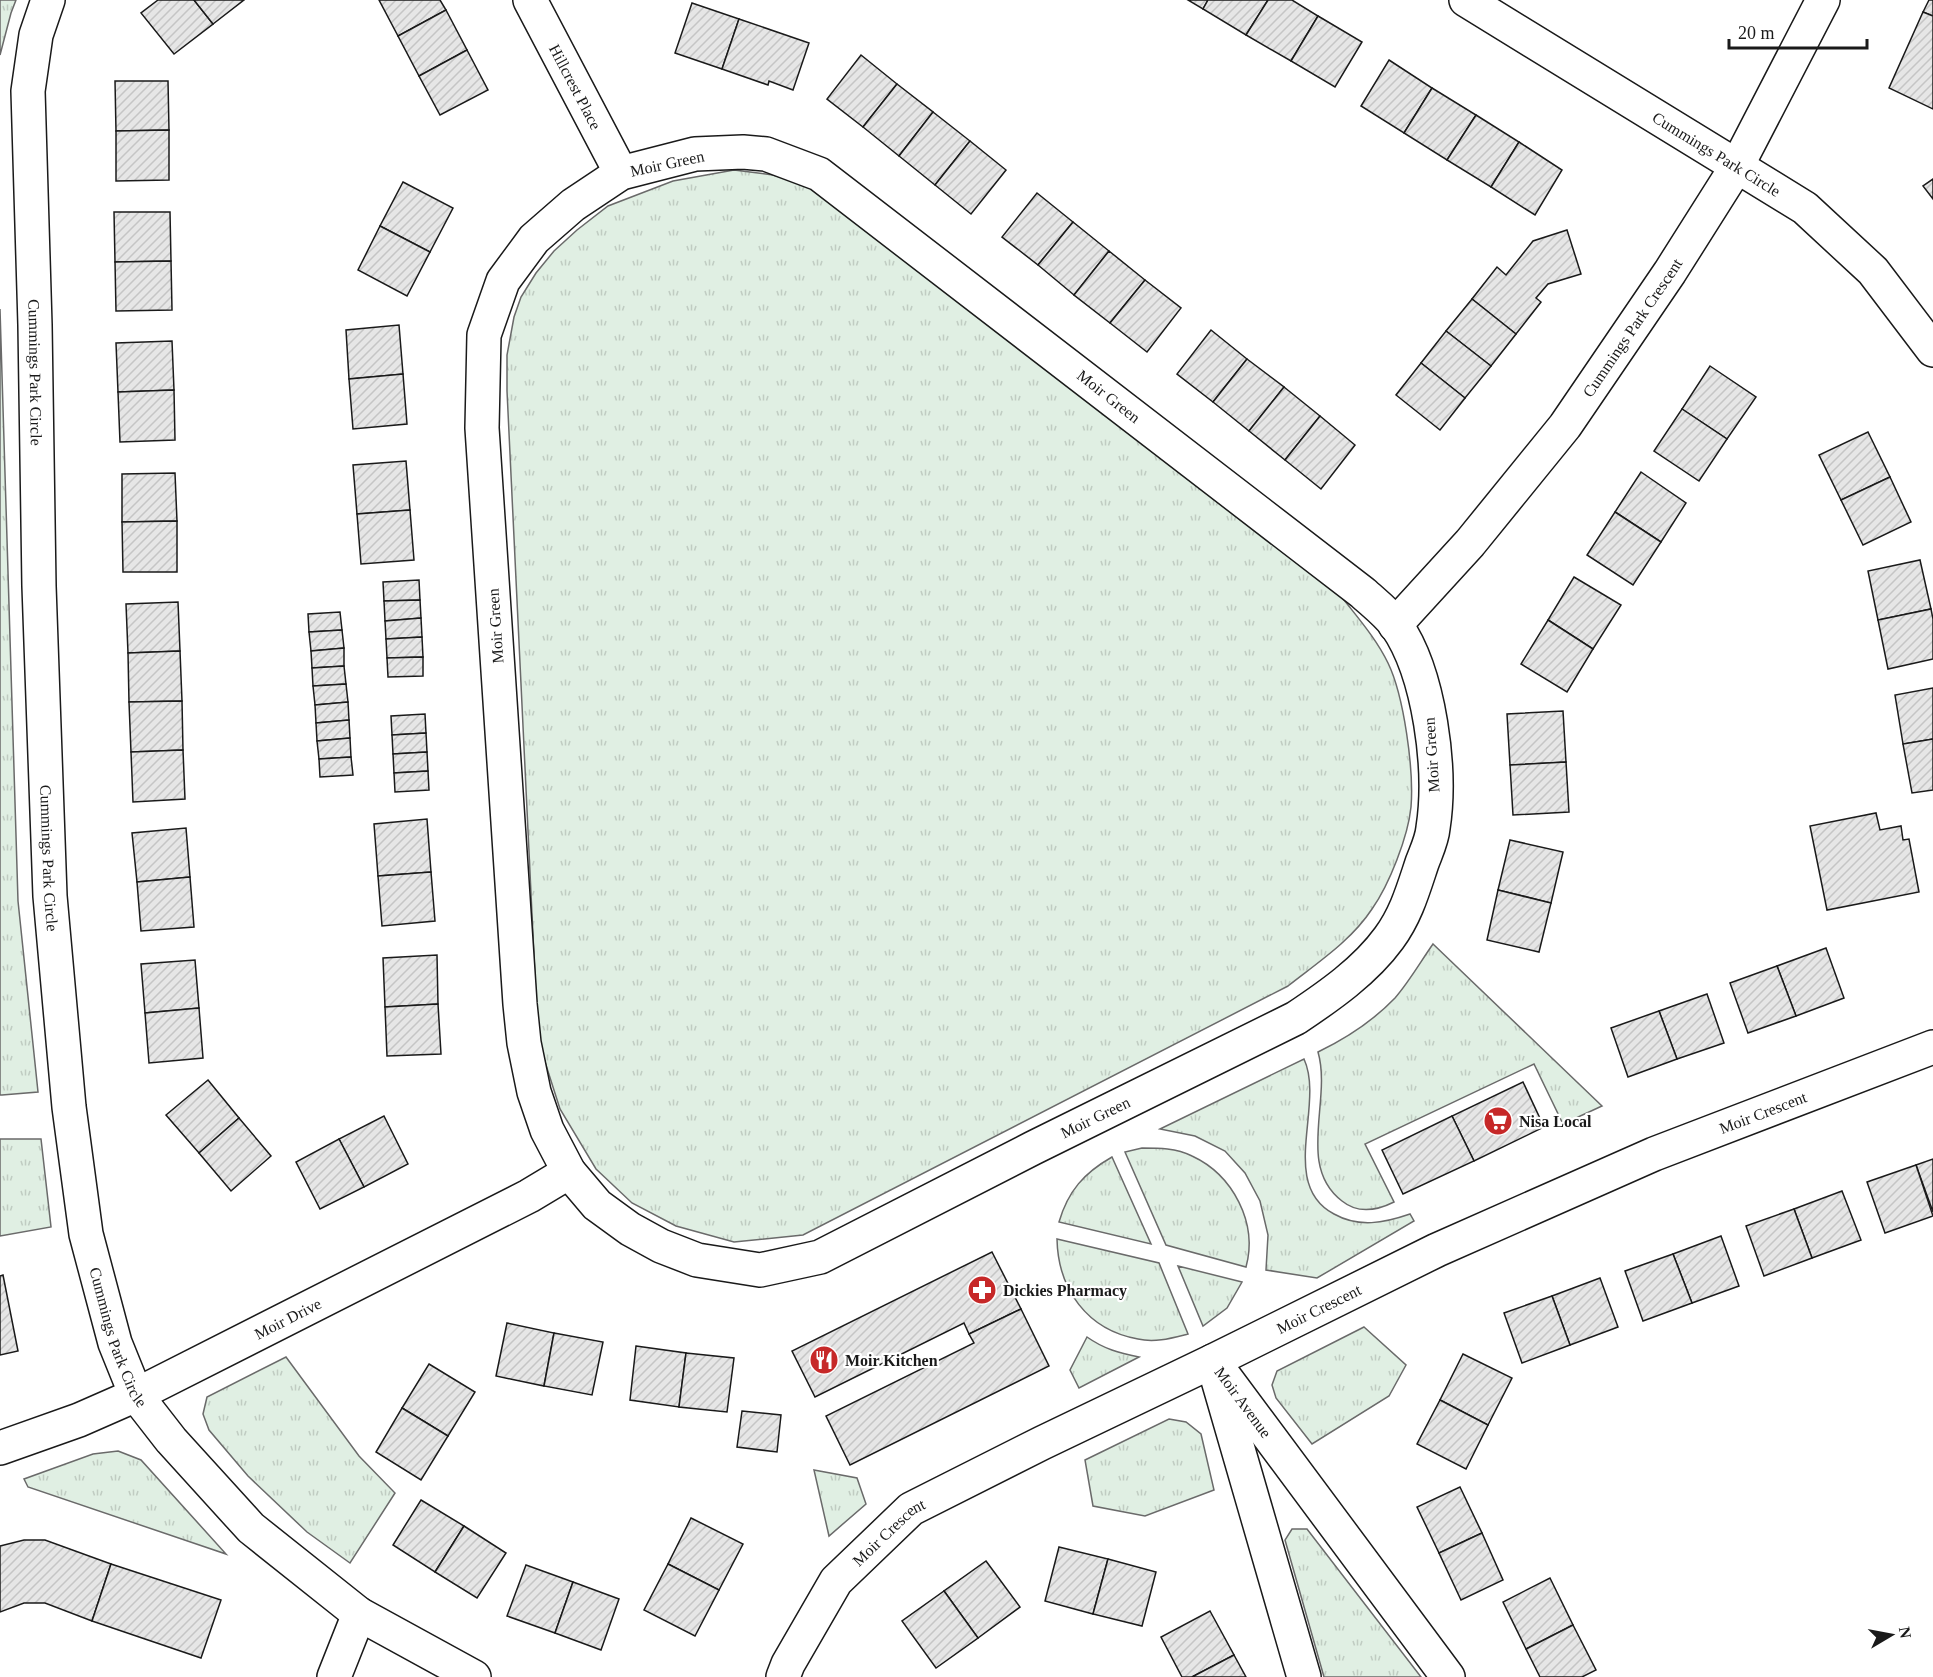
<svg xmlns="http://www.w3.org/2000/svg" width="1933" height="1677" font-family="Georgia,serif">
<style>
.grass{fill:url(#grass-tufts);stroke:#6a6a6a;stroke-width:1.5}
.building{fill:url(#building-hatch);stroke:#1a1a1a;stroke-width:1.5}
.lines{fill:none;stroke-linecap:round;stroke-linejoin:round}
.street-casing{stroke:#1a1a1a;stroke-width:36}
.street{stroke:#fff;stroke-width:33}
.labels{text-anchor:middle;stroke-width:4.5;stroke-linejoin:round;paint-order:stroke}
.street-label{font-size:16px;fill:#1a1a1a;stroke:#fff}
.poi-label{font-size:16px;font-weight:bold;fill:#1a1a1a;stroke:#fff;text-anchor:start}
</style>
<defs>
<pattern id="grass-tufts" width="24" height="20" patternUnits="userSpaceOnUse" patternTransform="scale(1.5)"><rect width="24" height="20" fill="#e0efe3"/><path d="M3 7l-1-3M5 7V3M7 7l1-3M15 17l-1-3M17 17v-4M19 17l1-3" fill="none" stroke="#c0ccc2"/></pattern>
<pattern id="building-hatch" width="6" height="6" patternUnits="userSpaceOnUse" patternTransform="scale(1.5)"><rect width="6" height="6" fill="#e6e6e6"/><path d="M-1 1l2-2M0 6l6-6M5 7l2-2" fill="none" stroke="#c5c5c5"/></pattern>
</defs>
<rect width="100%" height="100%" fill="#fff"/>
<!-- grass -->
<g class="grass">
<path d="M0,0H16L11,13L0,55Z"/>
<path d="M734,170L773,175L804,184L874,229L1341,596C1357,617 1376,638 1388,663C1404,696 1414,770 1411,807C1408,837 1389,885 1372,909C1351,941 1317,963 1288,986L803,1235L734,1242L676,1226L632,1203L596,1169L560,1109L538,1040L507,391V355L514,317L521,297L536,273L554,251L577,230L608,206L673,181Z"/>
<path d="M0,309L18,901L38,1092L2,1095H0Z"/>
<path d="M1433,944L1602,1106L1563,1124L1534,1064L1365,1144L1394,1202C1378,1210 1358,1214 1342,1201C1296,1166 1332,1100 1318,1052C1347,1038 1373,1021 1395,998C1409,982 1421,961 1433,944Z"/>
<path d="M1304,1059C1325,1105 1278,1184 1334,1214C1359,1228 1384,1223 1410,1214L1414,1221L1317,1278L1266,1270L1268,1235L1260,1201L1245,1173L1225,1151L1195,1136L1160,1129Z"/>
<path d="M0,1139H41L51,1227L0,1236Z"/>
<path d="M1142,1148C1159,1148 1176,1148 1192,1156C1233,1175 1258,1223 1246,1267L1166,1245L1125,1152Z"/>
<path d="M1112,1157L1151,1244L1059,1222C1068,1191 1084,1173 1112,1157Z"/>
<path d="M1057,1239L1159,1263L1188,1334C1172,1338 1155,1343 1138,1339C1087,1330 1058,1289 1057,1239Z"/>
<path d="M1178,1266L1242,1282L1227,1308L1203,1326Z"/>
<path d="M1364,1327L1406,1365L1389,1396L1312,1444L1276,1398L1272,1385L1277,1371Z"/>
<path d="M1087,1337C1104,1349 1119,1353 1139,1357L1079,1388L1070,1370Z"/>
<path d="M286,1357L359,1456L395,1493L350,1563L307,1532L248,1476L209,1430L203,1414L207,1397Z"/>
<path d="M1169,1419L1186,1422L1201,1434L1214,1490L1145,1516L1093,1506L1085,1460Z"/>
<path d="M118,1451L141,1460L226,1554L28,1487L24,1479L93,1454Z"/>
<path d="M814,1470L857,1478L866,1504L829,1536Z"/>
<path d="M1292,1529H1307L1421,1677H1324L1285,1540Z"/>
</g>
<!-- building -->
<g class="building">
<path d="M158,0H194L213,24L174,54L141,13Z"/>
<path d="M194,0H244L213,24Z"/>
<path d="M379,0H440L446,10L398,36Z"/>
<path d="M1188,0H1208L1203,9Z"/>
<path d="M1208,0H1268L1246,35L1203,9Z"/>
<path d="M1268,0H1292L1318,16L1291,61L1246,35Z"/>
<path d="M1929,0H1933V16L1923,12Z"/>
<path d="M692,3L739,19L722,69L675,53Z"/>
<path d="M446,10L467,50L419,76L398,36Z"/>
<path d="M1923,12L1933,16V109L1889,88Z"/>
<path d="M1318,16L1362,42L1335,87L1291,61Z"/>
<path d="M739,19L809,43L793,90L769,81L768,85L722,69Z"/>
<path d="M467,50L488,90L440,115L419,76Z"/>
<path d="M861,55L897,84L863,127L827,99Z"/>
<path d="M1389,60L1432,88L1404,133L1361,106Z"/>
<path d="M115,81H168L169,130L116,131Z"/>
<path d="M897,84L933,112L899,156L863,127Z"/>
<path d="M1432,88L1476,115L1447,160L1404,133Z"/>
<path d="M933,112L970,141L935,185L899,156Z"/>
<path d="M1476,115L1519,142L1491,187L1447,160Z"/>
<path d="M169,130V180L116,181V131Z"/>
<path d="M970,141L1006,170L971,214L935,185Z"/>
<path d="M1519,142L1562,170L1535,215L1491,187Z"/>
<path d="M1933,179V199L1923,186Z"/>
<path d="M403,182L453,208L430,252L380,226Z"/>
<path d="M1037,193L1073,222L1038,265L1002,237Z"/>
<path d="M114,212H170L171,261L115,262Z"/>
<path d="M1073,222L1109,251L1074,295L1038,265Z"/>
<path d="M380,226L430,252L407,296L358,270Z"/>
<path d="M1567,230L1581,274L1548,284L1536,298L1541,302L1516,334L1472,299L1497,267L1506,275L1533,241Z"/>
<path d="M1109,251L1145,280L1110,323L1074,295Z"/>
<path d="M171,261L172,310L116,311L115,262Z"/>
<path d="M1145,280L1181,308L1147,352L1110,323Z"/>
<path d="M1472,299L1516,334L1491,366L1446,331Z"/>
<path d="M399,325L403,374L349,379L346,330Z"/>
<path d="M1211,330L1247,359L1213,402L1177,374Z"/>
<path d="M1446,331L1491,366L1465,398L1421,363Z"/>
<path d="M172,341L174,390L118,392L116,343Z"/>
<path d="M1247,359L1284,387L1249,431L1213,402Z"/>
<path d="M1421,363L1465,398L1440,430L1396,395Z"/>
<path d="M1710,366L1756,397L1727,439L1682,409Z"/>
<path d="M403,374L407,424L353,429L349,379Z"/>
<path d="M1284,387L1320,416L1285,460L1249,431Z"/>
<path d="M174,390L175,440L120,442L118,392Z"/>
<path d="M1682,409L1727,439L1699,481L1654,451Z"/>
<path d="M1320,416L1355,445L1321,489L1285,460Z"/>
<path d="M1868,432L1890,477L1841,500L1819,455Z"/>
<path d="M406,461L410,510L357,514L353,465Z"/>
<path d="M1641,472L1686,503L1661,542L1615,512Z"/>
<path d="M175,473L177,521L122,522V474Z"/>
<path d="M1890,477L1911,522L1863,545L1841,500Z"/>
<path d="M410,510L414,560L361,564L357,514Z"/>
<path d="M1615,512L1661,542L1633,585L1587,555Z"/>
<path d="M177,521V572H123L122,522Z"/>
<path d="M1920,560L1931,609L1878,620L1868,571Z"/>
<path d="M1574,577L1621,605L1593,649L1548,620Z"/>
<path d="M419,580L420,600L384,601L383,582Z"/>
<path d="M420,600L421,618L385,621L384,601Z"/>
<path d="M178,602L180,651L128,653L126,604Z"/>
<path d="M1931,609L1933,619V659L1888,669L1878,620Z"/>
<path d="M340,612L342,630L309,632L308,614Z"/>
<path d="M421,618L422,637L386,639L385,621Z"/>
<path d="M1548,620L1593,649L1567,692L1521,664Z"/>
<path d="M342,630L344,648L311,651L309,632Z"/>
<path d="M422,637L423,657L387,658L386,639Z"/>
<path d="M344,648V666L312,668L311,651Z"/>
<path d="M180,651L182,701L129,702L128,653Z"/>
<path d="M423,657V676L388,677L387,658Z"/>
<path d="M344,666L346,684L313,686L312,668Z"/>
<path d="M346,684L348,702L315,705L313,686Z"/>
<path d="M1933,688V739L1903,744L1895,695Z"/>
<path d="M182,701L183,750L131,752L129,702Z"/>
<path d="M348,702L349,720L316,723L315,705Z"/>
<path d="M1563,711L1566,762L1510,765L1507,714Z"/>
<path d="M425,714L426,733L392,735L391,716Z"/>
<path d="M349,720L350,738L317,741L316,723Z"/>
<path d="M426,733L427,752L393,754L392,735Z"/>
<path d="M350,738L351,757L319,759L317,741Z"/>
<path d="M1933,739V790L1912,793L1903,744Z"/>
<path d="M183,750L185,799L133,802L131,752Z"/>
<path d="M427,752L428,771L394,773L393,754Z"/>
<path d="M351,757L353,775L320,777L319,759Z"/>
<path d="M1566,762L1569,812L1513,815L1510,765Z"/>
<path d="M428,771L429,790L395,792L394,773Z"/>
<path d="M1876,813L1880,830L1901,826L1903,840L1909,839L1919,892L1827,910L1810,826Z"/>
<path d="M427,819L431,872L378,876L374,824Z"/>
<path d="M186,828L190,877L137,882L132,833Z"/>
<path d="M1510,840L1563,852L1551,903L1498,890Z"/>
<path d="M431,872L435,921L382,926L378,876Z"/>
<path d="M190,877L194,927L141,931L137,882Z"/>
<path d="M1498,890L1551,903L1539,952L1487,940Z"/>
<path d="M1826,948L1844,998L1796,1016L1777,966Z"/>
<path d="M437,955L438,1004L385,1007L383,958Z"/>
<path d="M195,960L199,1008L145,1013L141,964Z"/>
<path d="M1777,966L1796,1016L1748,1033L1730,983Z"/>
<path d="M1707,994L1724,1043L1677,1059L1659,1011Z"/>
<path d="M438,1004L441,1054L387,1056L385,1007Z"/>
<path d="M199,1008L203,1058L149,1063L145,1013Z"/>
<path d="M1659,1011L1677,1059L1628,1077L1611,1028Z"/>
<path d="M208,1080L239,1118L199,1153L166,1115Z"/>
<path d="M1523,1082L1544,1127L1474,1161L1452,1116Z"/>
<path d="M384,1116L408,1164L364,1187L339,1139Z"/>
<path d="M1452,1116L1474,1161L1403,1194L1382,1150Z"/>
<path d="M239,1118L271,1156L231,1191L199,1153Z"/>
<path d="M339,1139L364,1187L320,1209L296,1162Z"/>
<path d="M1933,1159V1212L1916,1165Z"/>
<path d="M1916,1165L1933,1216L1885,1233L1867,1182Z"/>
<path d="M1842,1191L1861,1240L1812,1258L1794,1209Z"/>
<path d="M1794,1209L1812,1258L1764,1276L1746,1226Z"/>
<path d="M1721,1236L1739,1286L1692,1303L1673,1254Z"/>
<path d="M992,1252L1021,1309L969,1334L964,1323L815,1397L792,1351Z"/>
<path d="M1673,1254L1692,1303L1643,1321L1625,1271Z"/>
<path d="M3,1275L18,1351L0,1355V1276Z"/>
<path d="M1600,1278L1618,1327L1570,1345L1552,1296Z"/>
<path d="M1552,1296L1570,1345L1522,1363L1504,1313Z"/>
<path d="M1021,1309L1049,1366L850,1465L826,1416L974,1343L969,1334Z"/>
<path d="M507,1323L554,1333L544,1386L496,1376Z"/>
<path d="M554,1333L603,1342L592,1395L544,1386Z"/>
<path d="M636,1346L686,1353L679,1407L630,1400Z"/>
<path d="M686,1353L734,1358L727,1412L679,1407Z"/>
<path d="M1463,1354L1512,1378L1488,1425L1440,1400Z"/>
<path d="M429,1364L475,1392L448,1436L402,1408Z"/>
<path d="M1440,1400L1488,1425L1466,1469L1417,1444Z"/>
<path d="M402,1408L448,1436L421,1480L376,1452Z"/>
<path d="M742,1411L781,1415L777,1452L737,1447Z"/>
<path d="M1460,1487L1482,1533L1439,1553L1417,1507Z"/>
<path d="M421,1500L464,1526L435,1572L393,1545Z"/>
<path d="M691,1518L743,1544L719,1590L668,1564Z"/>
<path d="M464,1526L506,1553L477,1598L435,1572Z"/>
<path d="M1482,1533L1503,1580L1461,1600L1439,1553Z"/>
<path d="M24,1540H45L111,1564L92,1621L45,1603H24L0,1612V1546Z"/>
<path d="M1059,1547L1108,1559L1093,1614L1045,1601Z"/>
<path d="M1108,1559L1156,1572L1142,1626L1093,1614Z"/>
<path d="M986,1561L1020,1607L978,1638L944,1591Z"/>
<path d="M111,1564L221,1600L201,1658L92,1621Z"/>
<path d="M668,1564L719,1590L695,1636L644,1610Z"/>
<path d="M526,1565L573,1582L555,1633L507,1616Z"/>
<path d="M1550,1578L1573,1625L1526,1649L1503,1602Z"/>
<path d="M573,1582L619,1599L601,1650L555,1633Z"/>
<path d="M944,1591L978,1638L936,1668L902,1621Z"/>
<path d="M1210,1611L1234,1655L1192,1677H1182L1161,1637Z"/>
<path d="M1573,1625L1596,1670L1582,1677H1540L1526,1649Z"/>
<path d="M1234,1655L1246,1677H1192Z"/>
</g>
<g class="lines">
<!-- street casing -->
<g class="street-casing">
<g id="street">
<path id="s1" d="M48,0L36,35L28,91L35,325L39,586L50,896L69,1107L86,1234L115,1343L136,1395L171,1440L251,1528L359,1614L474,1677"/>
<path id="s2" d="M530,0L621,173"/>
<path id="s3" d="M1466,0L1805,208L1873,271L1933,350"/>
<path d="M743,152L766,154L819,174L1363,593C1374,603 1387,613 1396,625C1430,674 1442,770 1433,828C1432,840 1426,852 1422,863C1413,890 1406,915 1389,938C1365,971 1329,996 1296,1018L1033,1148L820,1257L760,1270L697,1260L661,1246L630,1229L597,1205L569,1172L547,1130L534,1092L524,1043L520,1004L482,428L484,335L503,281L534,239L573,205L621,173L695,154Z"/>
<path id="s4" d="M1395,625L1470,543L1565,426L1670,272L1737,166L1823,0"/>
<path id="s5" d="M1213,1361L1448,1677"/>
<path d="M1218,1380L1304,1677"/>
<path id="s6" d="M0,1448L79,1420L136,1395L529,1196L569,1172"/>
<path d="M334,1677L359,1614"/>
<path id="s7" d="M783,1677L788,1664L836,1581L911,1509L1042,1443L1213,1361L1437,1250L1654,1154L1933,1047"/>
</g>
</g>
<!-- street -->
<use href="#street" class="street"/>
</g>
<!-- icons -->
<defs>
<g id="supermarket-disc" transform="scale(1.5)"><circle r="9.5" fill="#c62828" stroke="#fff"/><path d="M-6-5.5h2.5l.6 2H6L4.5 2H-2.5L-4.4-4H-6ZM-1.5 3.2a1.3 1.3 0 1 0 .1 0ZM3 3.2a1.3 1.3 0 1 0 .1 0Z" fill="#fff"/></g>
<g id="pharmacy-disc" transform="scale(1.5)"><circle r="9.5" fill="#c62828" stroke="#fff"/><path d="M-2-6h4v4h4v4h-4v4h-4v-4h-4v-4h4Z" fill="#fff"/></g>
<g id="restaurant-disc" transform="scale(1.5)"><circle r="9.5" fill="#c62828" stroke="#fff"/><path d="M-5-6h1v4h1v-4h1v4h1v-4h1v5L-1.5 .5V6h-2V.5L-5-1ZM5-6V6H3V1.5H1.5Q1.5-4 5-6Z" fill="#fff"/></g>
</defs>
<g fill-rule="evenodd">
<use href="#supermarket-disc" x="1498" y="1121"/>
<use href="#pharmacy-disc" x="982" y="1290"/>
<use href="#restaurant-disc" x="824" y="1360"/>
</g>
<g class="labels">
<!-- street labels -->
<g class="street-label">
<text dy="6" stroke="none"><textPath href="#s2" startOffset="98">Hillcrest Place</textPath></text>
<text dy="6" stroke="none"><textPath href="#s3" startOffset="294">Cummings Park Circle</textPath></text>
<text transform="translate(667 163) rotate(-12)" y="6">Moir Green</text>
<text dy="6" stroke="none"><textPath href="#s4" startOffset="381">Cummings Park Crescent</textPath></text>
<text dy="6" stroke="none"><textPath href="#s1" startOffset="375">Cummings Park Circle</textPath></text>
<text transform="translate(1109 396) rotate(38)" y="6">Moir Green</text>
<text transform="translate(495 626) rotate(-94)" y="6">Moir Green</text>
<text transform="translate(1431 755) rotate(-94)" y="6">Moir Green</text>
<text dy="6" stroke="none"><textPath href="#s1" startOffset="861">Cummings Park Circle</textPath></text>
<text dy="6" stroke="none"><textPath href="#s7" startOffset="1154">Moir Crescent</textPath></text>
<text transform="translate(1095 1117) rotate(-26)" y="6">Moir Green</text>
<text dy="6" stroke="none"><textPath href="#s7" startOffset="668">Moir Crescent</textPath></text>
<text dy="6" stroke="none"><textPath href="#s6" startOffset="316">Moir Drive</textPath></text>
<text dy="6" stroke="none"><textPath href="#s1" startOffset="1347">Cummings Park Circle</textPath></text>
<text dy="6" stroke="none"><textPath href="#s5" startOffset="51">Moir Avenue</textPath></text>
<text dy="6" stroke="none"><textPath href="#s7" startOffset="182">Moir Crescent</textPath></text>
</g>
<!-- poi labels -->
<g class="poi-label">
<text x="1519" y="1127">Nisa Local</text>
<text x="1003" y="1296">Dickies Pharmacy</text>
<text x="845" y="1366">Moir Kitchen</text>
</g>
</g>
<!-- north arrow -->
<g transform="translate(1891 1635) rotate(80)" stroke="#ffffff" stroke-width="4.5" paint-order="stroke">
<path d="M0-4.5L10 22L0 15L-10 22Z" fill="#1a1a1a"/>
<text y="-9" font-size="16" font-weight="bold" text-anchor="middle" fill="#1a1a1a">N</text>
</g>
<!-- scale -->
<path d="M1729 39v9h138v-9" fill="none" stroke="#1a1a1a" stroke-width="3"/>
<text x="1738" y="39" font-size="18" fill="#1a1a1a" stroke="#ffffff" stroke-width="4.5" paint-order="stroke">20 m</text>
</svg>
